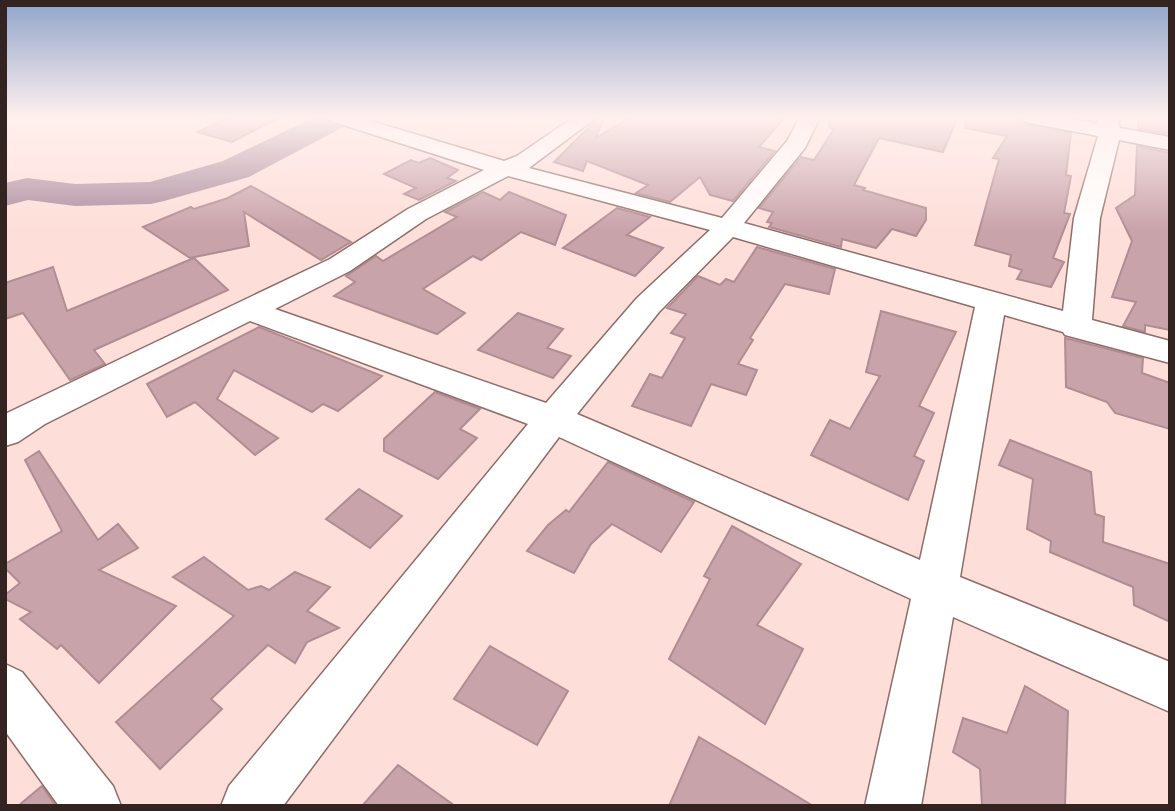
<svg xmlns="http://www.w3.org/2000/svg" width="1175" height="811" font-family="'IBM Plex Sans',sans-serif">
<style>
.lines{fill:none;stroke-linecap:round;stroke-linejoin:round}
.river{fill:#ac8d9e;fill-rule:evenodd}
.building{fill:#c9a3aa;stroke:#b18c93;stroke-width:2}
.minor-casing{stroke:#8e6c67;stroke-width:3}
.minor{fill:#fff;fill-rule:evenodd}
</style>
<rect width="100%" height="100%" fill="#feded9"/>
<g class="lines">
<!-- river -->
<path class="river" d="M314,117H354L349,124L249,177L164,201L151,204L75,206L28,200L5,206V183L27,178L75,184L150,182L223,161Z"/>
</g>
<!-- building -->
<g class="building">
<path d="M229,117H280L232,142L197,132Z"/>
<path d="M599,117H604L596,138L630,117H785L759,147L775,151L733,201L710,195L700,177L670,202L636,193L648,185L587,161L583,171L554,162Z"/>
<path d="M830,117H958L943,152L879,138L854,185L865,188L863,190L926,208V220L916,236L892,229L876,248L842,239L841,247L769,227L772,223L767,222L773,212L759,208L801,157L814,160L834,129L829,127Z"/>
<path d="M966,117H1017L1022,124L1071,133L1066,175L1071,176L1064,213L1070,214L1053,258L1064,262L1051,287L1017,279L1022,270L1009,266L1011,255L975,245L999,159L993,158L1007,136L965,128Z"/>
<path d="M1145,117H1170V134L1138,129V121L1144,122Z"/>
<path d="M1137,146L1170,153V330L1145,325V332L1123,326L1136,302L1112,297L1132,241L1116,208L1135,195Z"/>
<path d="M430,158L458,170L447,178L456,181L419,200L404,194L416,188L384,174L411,160L419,163Z"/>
<path d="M251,186L351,242L321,260L244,212L249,246L190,258L143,227L191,207L194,209L228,198Z"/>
<path d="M483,192L500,200L509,192L566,215L555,245L521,232L481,260L473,256L423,289L465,313L437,334L334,296L355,282L346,276L376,256L383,261L457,217L445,212Z"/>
<path d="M617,208L650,217L627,235L663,248L635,276L563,248Z"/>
<path d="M757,247L835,269L829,294L785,284L750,338L753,340L738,364L757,370L746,395L711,384L691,426L632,406L650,374L662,378L685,338L671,333L686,314L667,308L698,276L720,285L726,279L734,282Z"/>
<path d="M194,258L228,290L94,350L105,364L70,380L23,313L5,319V283L53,267L67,311Z"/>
<path d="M881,311L956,332L919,406L934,413L914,456L924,461L908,500L811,455L830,420L850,429L880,376L866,372Z"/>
<path d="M518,313L563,329L547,348L571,356L553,378L478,350Z"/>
<path d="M259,327L274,333L382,376L338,411L323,404L312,412L234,370L217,399L278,438L255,455L195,402L167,417L147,384Z"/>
<path d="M1065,338L1143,358L1142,373L1170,383V429L1115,413L1107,402L1066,387Z"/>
<path d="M435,392L480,409L460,429L477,438L438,479L384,451V439Z"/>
<path d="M1010,440L1091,472L1095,514L1104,517L1103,542L1170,564V622L1134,605L1133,587L1050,552L1051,541L1027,529L1033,479L999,465Z"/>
<path d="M39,451L98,540L118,524L138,548L99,570L176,606L99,683L61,645L57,649L20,619L31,612L5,599V595L20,583L5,568V564L62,531L25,460Z"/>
<path d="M608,462L694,502L661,552L612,524L591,544L574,573L527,551L548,525L566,510L569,512Z"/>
<path d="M359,489L402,516L370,548L326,519Z"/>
<path d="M732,526L801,564L757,625L803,649L765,724L669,659L710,579L704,576Z"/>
<path d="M204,557L248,590L261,586L269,590L295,572L330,587L307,611L339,628L307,642L295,663L268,645L211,699L222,709L160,769L116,722L234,616L173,577Z"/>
<path d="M490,646L568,691L537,745L454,699Z"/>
<path d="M1025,686L1068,711L1065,806H982L980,769L953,752L963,718L1007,733Z"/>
<path d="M699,737L736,759L813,806H669Z"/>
<path d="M398,765L455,806H362Z"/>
<path d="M42,786L56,806H18Z"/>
</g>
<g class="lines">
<!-- minor casing -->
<g class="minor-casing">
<g id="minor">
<path d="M328,117H358L504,161L517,156L574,117H597L529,168L722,218L787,141L800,117H820L805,148L744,223L1063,311L1074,218L1098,136L1030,123L1023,121L1020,117H1061L1098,124L1097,117H1117L1120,128L1170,137V150L1119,140L1100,218L1092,320L1170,341V363L1065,335L1063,332L1004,315L960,577L1170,662V712L953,617L921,806H865L911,599L559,437L283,806H221L229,786L528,424L250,321L45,424L18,442L5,446V414L330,259L408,209L484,170L331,121ZM508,176L710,230L637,298L546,403L275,309L350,271L426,219ZM733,237L975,307L920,560L577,414L659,312Z"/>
<path d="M5,664L22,672L113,786L121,806H59L5,731Z"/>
</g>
</g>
<!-- minor -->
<use href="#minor" class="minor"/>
</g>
<!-- sky -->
<linearGradient id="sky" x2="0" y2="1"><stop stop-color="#90a4ca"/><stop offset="0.51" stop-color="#fff0ee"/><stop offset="1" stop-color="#fff0ee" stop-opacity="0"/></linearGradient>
<rect width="1175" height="230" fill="url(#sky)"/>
<!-- border -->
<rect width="1175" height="811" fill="none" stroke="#332422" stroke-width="14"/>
</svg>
